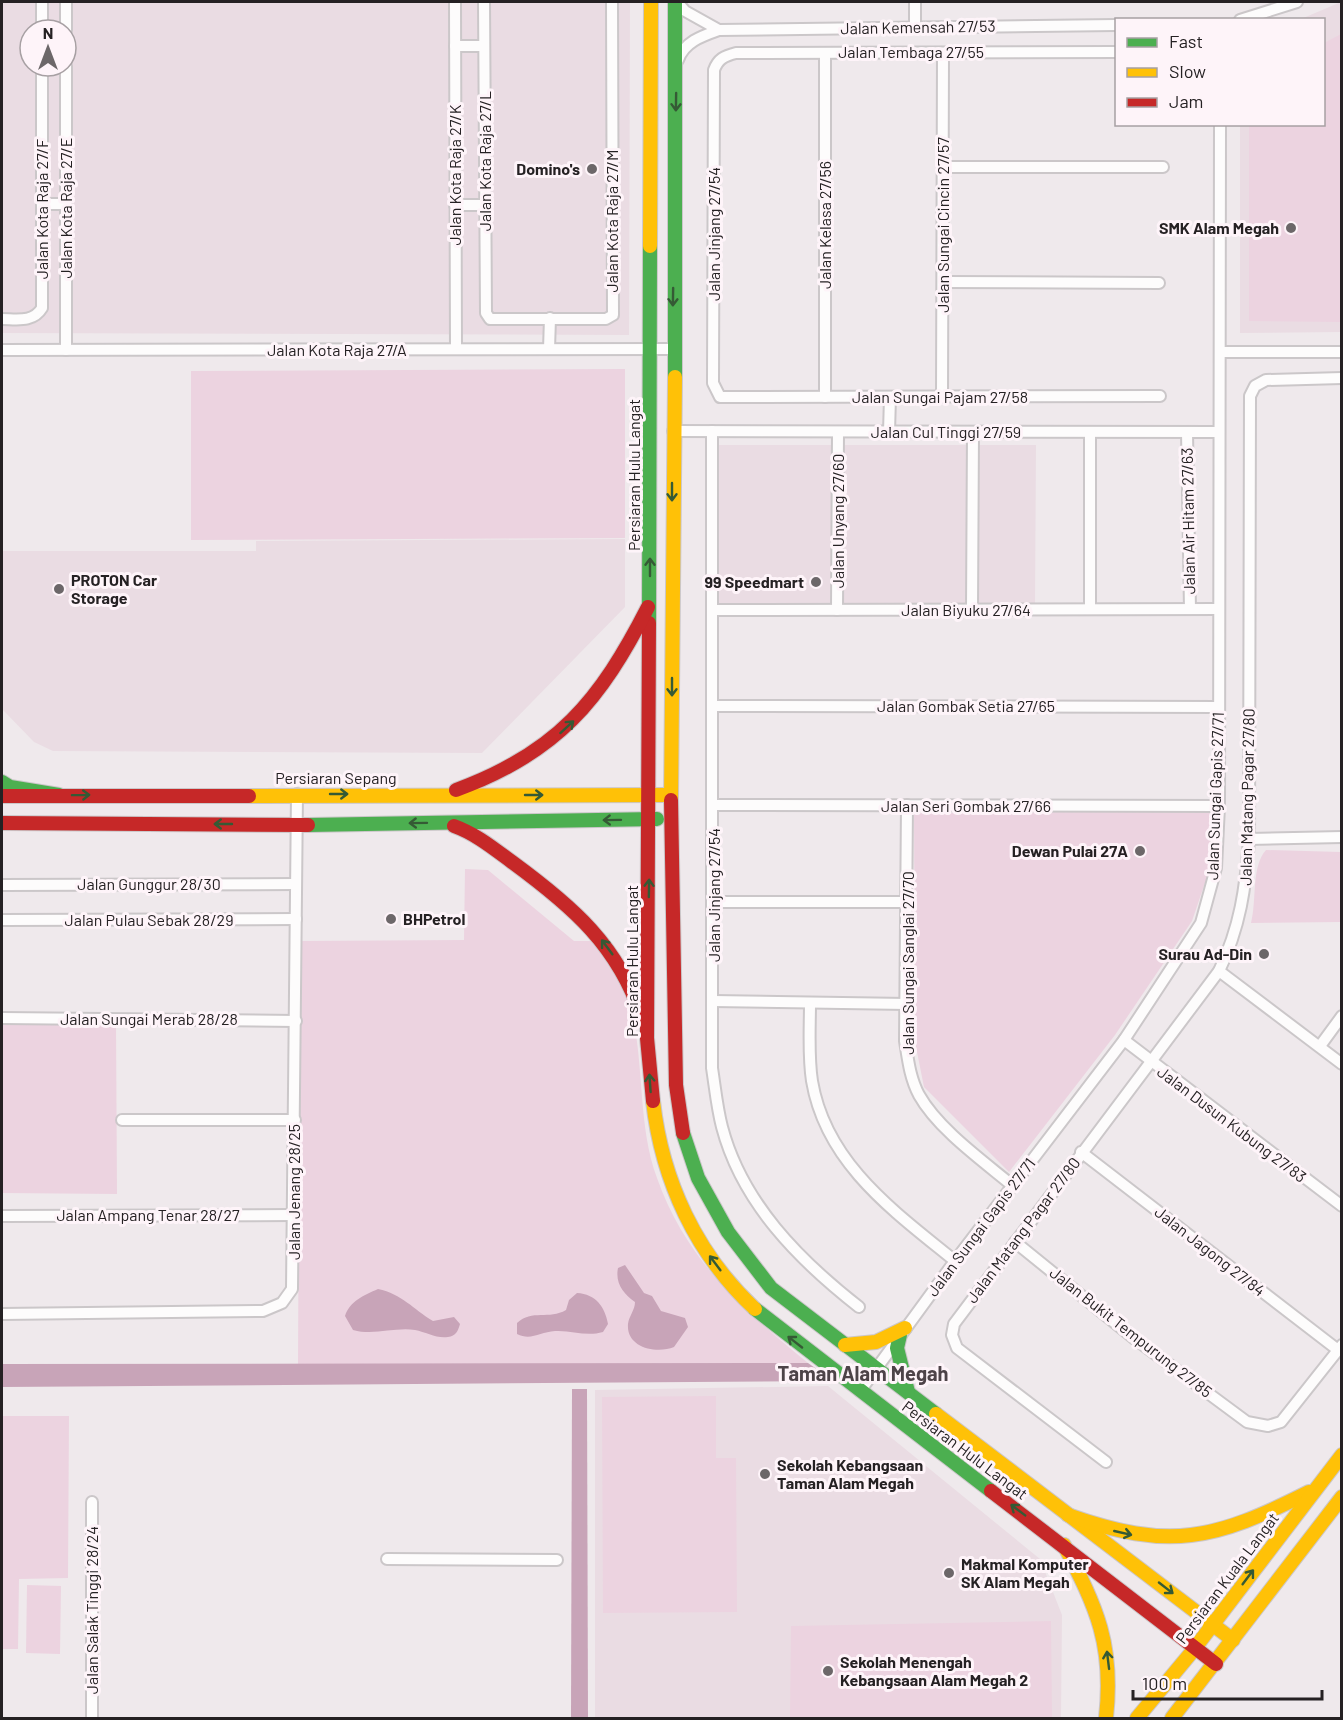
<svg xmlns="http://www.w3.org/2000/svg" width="1343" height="1720" font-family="Barlow,sans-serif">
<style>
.built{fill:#eadce3;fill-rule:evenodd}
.green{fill:#ecd3e0}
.water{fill:#c8a4b8}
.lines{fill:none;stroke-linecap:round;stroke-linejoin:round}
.street-casing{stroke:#cbc7c9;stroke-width:14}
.fast-casing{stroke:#cbc7c9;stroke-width:16}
.slow-casing{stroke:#cbc7c9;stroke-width:16}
.jam-casing{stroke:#cbc7c9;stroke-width:16}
.street{stroke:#fdfcfc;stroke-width:10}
.fast{stroke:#4caf50;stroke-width:14}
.slow{stroke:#ffc107;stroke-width:14}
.jam{stroke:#c62828;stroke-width:14}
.oneway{stroke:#355a35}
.poi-dot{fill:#6c6769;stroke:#fef4f9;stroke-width:2}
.labels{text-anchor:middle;stroke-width:6;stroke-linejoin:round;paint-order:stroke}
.street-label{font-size:16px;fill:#252123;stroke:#fef4f9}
.poi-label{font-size:16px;font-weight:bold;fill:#252123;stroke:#fef4f9;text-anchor:end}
.quarter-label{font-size:20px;font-weight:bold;fill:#4d4348;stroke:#fef4f9}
</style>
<rect width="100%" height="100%" fill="#efe9ec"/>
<!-- built -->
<g class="built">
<path d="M2,2H630L629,335L2,333ZM30,30H66V66H30Z"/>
<path d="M1341,2V332L1240,333V125L1324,124V20L1301,19Z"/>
<path d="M717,445H1036L1035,606H717Z"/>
<path d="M625,539V607L482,753L53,751L34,742L2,709V551H256V541Z"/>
<path d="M828,1386L1040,1559L1062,1615L1061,1718H595V1390Z"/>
</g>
<!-- green -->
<g class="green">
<path d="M1341,34V322L1249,321V125L1324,124V43Z"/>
<path d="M625,369V538L191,540V371Z"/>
<path d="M1210,811V868L1192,921L1115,1035L1009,1172L924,1087L915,1042L914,813Z"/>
<path d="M1266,850L1341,852V922L1251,923C1257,900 1251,867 1266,850Z"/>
<path d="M465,869L488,870L574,941H592C658,1003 628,1100 657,1178C686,1260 742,1309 808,1363L298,1365L300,941L464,940Z"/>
<path d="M116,1023L117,1194L2,1193V1025Z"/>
<path d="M716,1396V1458H736L737,1612L603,1613L602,1397Z"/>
<path d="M2,1416H69L68,1578L19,1579L18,1649H2Z"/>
<path d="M27,1585L61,1586L60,1654L26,1653Z"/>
<path d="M1051,1621L1052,1718H790L791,1626Z"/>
</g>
<!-- water -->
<g class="water">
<path d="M625,1265L644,1293L652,1296L661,1311L685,1318L688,1327L674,1347C657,1354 626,1348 628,1324C629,1316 635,1310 635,1302C623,1293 615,1283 618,1268Z"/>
<path d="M378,1289C402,1294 413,1309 433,1321L454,1317L460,1324C458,1331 456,1336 448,1337C437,1339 426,1332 415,1330C394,1327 374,1336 353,1330L345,1316C350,1301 364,1295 378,1289Z"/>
<path d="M577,1293C596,1294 605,1307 608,1324L603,1332C586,1337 572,1330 555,1331C540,1332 531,1341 517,1334V1323C532,1309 549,1320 566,1310L569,1300Z"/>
<path d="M808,1363L834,1381L2,1387V1364Z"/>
<path d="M572,1389H587L588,1718H571Z"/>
</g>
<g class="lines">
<!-- street casing -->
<g class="street-casing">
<g id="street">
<path d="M66,2V30"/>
<path d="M455,2L456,349"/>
<path d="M484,2L486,313L490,319H606L613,315L612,2"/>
<path d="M677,2L685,11L719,30"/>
<path d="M1240,20L1297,2"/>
<path d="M915,27V2"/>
<path d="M42,30V2"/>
<path d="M455,46H484"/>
<path d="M1116,52L736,53C724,56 718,59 714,70L713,383L720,397L1160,396"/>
<path d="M825,53V397"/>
<path d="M678,60C684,42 702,36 719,30L1116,25"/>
<path d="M66,66V350"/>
<path d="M943,167H1163"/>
<path d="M42,204H66"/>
<path d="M455,205H485"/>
<path d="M943,282L1159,283"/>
<path d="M2,319C16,319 33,323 42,308V66"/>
<path d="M549,349L550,318"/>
<path d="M2,350L673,349"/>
<path d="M1220,352H1342"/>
<path d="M942,397L943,53"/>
<path d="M673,431L1219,432"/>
<path d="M712,431V1068C715,1087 717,1108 722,1127C742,1203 799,1260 859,1307"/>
<path d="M889,432L890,397"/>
<path d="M1187,432L1190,609"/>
<path d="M972,609L973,432"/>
<path d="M1090,609V432"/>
<path d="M714,610L1219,609"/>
<path d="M837,610L838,432"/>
<path d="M714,706L1219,707"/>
<path d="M714,805L1219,806"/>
<path d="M907,805L905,1041C908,1060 910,1078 919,1095C938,1129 983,1161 1013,1186"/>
<path d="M1249,839L1342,837"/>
<path d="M2,885L296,884"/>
<path d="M714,902H907"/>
<path d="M2,920L296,919"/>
<path d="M1219,971L1342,1064"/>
<path d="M713,1001L907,1004"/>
<path d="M810,1003C810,1028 808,1056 812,1081C826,1164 895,1212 955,1261"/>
<path d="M2,1018L296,1021"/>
<path d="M1124,1040L1342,1206"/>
<path d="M1320,1046L1342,1016"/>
<path d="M122,1120H295"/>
<path d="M1081,1152L1338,1350"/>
<path d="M2,1216L294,1215"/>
<path d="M1015,1242L1135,1339L1247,1422L1268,1426L1281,1422L1342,1345"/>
<path d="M2,1314L263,1311L282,1303L292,1289L297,794"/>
<path d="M860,1391L955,1261L1124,1040L1201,923L1216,868L1219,806L1220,124"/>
<path d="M1106,1462L957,1348L952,1335L954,1324L1219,971C1240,928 1246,887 1249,839L1250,396L1255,386L1266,380L1342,378"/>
<path d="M387,1559L557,1560"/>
<path d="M92,1718V1502"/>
</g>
</g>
<!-- fast casing -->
<g class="fast-casing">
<g id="fast">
<path d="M675,377V2"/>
<path d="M649,623L650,246"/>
<path d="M2,782L10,787L59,795"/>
<path d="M308,825L657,819"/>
<path d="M683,1133L698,1178L728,1232L771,1288L936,1414"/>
<path d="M755,1309L991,1491"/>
<path d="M900,1335L897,1348L908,1392"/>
</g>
</g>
<!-- slow casing -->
<g class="slow-casing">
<g id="slow">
<path d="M650,246L651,2"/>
<path d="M249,796L671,795"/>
<path d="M671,800L675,377"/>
<path d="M653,1101C662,1181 696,1254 755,1309"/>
<path d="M845,1345L876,1342L905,1328"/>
<path d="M936,1414L1233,1640"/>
<path d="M1068,1515C1170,1551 1214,1540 1309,1492"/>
<path d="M1064,1545C1097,1608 1114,1645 1106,1718"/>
<path d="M1137,1718L1191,1653L1342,1455"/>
<path d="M1172,1718L1342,1497"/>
</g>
</g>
<!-- jam casing -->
<g class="jam-casing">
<g id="jam">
<path d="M649,623L647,1038L653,1101"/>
<path d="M456,790C557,753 600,701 648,607"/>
<path d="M2,796H249"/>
<path d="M671,800L676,1085L683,1133"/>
<path d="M2,823L308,825"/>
<path d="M454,826C476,834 493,848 512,862C572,906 619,946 642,1018"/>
<path d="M991,1491L1216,1664"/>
</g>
</g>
<!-- street -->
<use href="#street" class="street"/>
<!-- fast -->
<use href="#fast" class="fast"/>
<!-- slow -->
<use href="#slow" class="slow"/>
<!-- jam -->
<use href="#jam" class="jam"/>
</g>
<!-- one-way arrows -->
<defs><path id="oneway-shaft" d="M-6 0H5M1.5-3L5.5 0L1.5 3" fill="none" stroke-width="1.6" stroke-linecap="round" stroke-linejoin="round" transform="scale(1.5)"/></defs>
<g class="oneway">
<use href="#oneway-shaft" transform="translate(676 102) rotate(91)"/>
<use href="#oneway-shaft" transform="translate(673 297) rotate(91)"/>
<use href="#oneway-shaft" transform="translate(672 492) rotate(90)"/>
<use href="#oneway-shaft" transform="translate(650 567) rotate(-90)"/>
<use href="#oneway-shaft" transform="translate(672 687) rotate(90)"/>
<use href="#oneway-shaft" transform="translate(567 727) rotate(-42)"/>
<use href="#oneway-shaft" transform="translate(339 794)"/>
<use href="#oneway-shaft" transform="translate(81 795) rotate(-1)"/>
<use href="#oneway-shaft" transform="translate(534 795)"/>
<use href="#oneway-shaft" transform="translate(612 820) rotate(179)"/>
<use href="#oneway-shaft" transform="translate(418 823) rotate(179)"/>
<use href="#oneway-shaft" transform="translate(223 824) rotate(-180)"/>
<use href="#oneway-shaft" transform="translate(649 888) rotate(-89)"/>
<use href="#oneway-shaft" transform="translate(607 947) rotate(-127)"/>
<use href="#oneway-shaft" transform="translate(650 1083) rotate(-94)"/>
<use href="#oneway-shaft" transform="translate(715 1263) rotate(-127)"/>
<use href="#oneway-shaft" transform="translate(795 1342) rotate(-142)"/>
<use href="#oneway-shaft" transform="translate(1018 1510) rotate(-143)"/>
<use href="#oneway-shaft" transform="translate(1123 1533) rotate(13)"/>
<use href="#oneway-shaft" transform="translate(1248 1577) rotate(-53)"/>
<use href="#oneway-shaft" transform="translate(1166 1588) rotate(38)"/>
<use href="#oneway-shaft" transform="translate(1108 1660) rotate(-97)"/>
</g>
<!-- markers -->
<g class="poi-dot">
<circle cx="592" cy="169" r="6"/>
<circle cx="1291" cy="228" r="6"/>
<circle cx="816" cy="582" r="6"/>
<circle cx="59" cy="589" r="6"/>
<circle cx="1140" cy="851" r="6"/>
<circle cx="391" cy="919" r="6"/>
<circle cx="1264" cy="954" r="6"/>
<circle cx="765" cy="1474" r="6"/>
<circle cx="949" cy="1573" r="6"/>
<circle cx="828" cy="1671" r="6"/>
</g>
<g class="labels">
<!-- street labels -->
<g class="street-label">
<text transform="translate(918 27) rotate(-1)" y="6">Jalan Kemensah 27/53</text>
<text x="911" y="58">Jalan Tembaga 27/55</text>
<text transform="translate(485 161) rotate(-90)" y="6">Jalan Kota Raja 27/L</text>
<text transform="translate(455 175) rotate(-90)" y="6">Jalan Kota Raja 27/K</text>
<text transform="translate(66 208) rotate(-90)" y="6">Jalan Kota Raja 27/E</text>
<text transform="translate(42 209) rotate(-90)" y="6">Jalan Kota Raja 27/F</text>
<text transform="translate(612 221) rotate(-90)" y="6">Jalan Kota Raja 27/M</text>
<text transform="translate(825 225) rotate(-90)" y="6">Jalan Kelasa 27/56</text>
<text transform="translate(943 225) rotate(-90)" y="6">Jalan Sungai Cincin 27/57</text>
<text transform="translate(714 234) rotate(-90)" y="6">Jalan Jinjang 27/54</text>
<text x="337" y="356">Jalan Kota Raja 27/A</text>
<text x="940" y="403">Jalan Sungai Pajam 27/58</text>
<text x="946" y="438">Jalan Cul Tinggi 27/59</text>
<text transform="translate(634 475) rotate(-90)" y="6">Persiaran Hulu Langat</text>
<text transform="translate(838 521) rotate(-90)" y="6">Jalan Unyang 27/60</text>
<text transform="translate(1188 521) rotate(-91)" y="6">Jalan Air Hitam 27/63</text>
<text x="966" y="616">Jalan Biyuku 27/64</text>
<text x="966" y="712">Jalan Gombak Setia 27/65</text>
<text x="336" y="784">Persiaran Sepang</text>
<text transform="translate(1215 796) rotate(-88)" y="6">Jalan Sungai Gapis 27/71</text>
<text transform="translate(1247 797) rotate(-89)" y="6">Jalan Matang Pagar 27/80</text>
<text x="966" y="812">Jalan Seri Gombak 27/66</text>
<text x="149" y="890">Jalan Gunggur 28/30</text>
<text transform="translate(714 895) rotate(-90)" y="6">Jalan Jinjang 27/54</text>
<text x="149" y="926">Jalan Pulau Sebak 28/29</text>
<text transform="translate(632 961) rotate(-90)" y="6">Persiaran Hulu Langat</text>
<text transform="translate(908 963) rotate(-90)" y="6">Jalan Sungai Sanglai 27/70</text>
<text x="149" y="1025">Jalan Sungai Merab 28/28</text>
<text transform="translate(1232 1124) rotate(37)" y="6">Jalan Dusun Kubung 27/83</text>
<text transform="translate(294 1192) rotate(-90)" y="6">Jalan Jenang 28/25</text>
<text x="148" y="1221">Jalan Ampang Tenar 28/27</text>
<text transform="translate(981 1227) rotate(-53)" y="6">Jalan Sungai Gapis 27/71</text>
<text transform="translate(1023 1230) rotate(-53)" y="6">Jalan Matang Pagar 27/80</text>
<text transform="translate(1210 1251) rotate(38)" y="6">Jalan Jagong 27/84</text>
<text transform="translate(1131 1332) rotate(38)" y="6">Jalan Bukit Tempurung 27/85</text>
<text transform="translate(965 1450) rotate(37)" y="6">Persiaran Hulu Langat</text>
<text transform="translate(1227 1578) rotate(-53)" y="6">Persiaran Kuala Langat</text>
<text transform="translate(92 1610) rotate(-90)" y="6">Jalan Salak Tinggi 28/24</text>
</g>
<!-- poi labels -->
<g class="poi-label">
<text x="580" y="175">Domino's</text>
<text x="1279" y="234">SMK Alam Megah</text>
<text x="71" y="586" text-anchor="start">PROTON Car<tspan x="71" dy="18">Storage</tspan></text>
<text x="804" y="588">99 Speedmart</text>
<text x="1128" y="857">Dewan Pulai 27A</text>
<text x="403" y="925" text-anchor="start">BHPetrol</text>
<text x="1252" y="960">Surau Ad-Din</text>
<text x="777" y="1471" text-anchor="start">Sekolah Kebangsaan<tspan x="777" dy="18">Taman Alam Megah</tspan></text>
<text x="961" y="1570" text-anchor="start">Makmal Komputer<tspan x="961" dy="18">SK Alam Megah</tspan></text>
<text x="840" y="1668" text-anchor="start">Sekolah Menengah<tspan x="840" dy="18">Kebangsaan Alam Megah 2</tspan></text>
</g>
<!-- quarter labels -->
<g class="quarter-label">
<text x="863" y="1381">Taman Alam Megah</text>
</g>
</g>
<!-- border -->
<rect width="1343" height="1720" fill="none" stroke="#252123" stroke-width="6"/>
<!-- legend -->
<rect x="1115" y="18" width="210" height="108" fill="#fef4f9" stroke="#a7a0a3" stroke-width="1.5"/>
<rect x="1127" y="38" width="30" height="9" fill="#4caf50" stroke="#a7a0a3" stroke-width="1.5"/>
<text x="1169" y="48" font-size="18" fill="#252123">Fast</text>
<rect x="1127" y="68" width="30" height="9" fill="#ffc107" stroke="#a7a0a3" stroke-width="1.5"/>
<text x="1169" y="78" font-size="18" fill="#252123">Slow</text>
<rect x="1127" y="98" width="30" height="9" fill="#c62828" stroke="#a7a0a3" stroke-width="1.5"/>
<text x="1169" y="108" font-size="18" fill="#252123">Jam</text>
<!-- north arrow -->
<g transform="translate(48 48)"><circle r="28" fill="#fef4f9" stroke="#a7a0a3" stroke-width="1.5"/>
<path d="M0-4.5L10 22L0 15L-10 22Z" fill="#6c6769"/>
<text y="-9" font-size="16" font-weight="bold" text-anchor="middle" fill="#252123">N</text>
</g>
<!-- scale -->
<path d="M1133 1690v9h189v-9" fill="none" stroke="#252123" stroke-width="3"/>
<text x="1142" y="1690" font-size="18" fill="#252123" stroke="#fef4f9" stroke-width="4.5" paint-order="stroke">100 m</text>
</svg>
